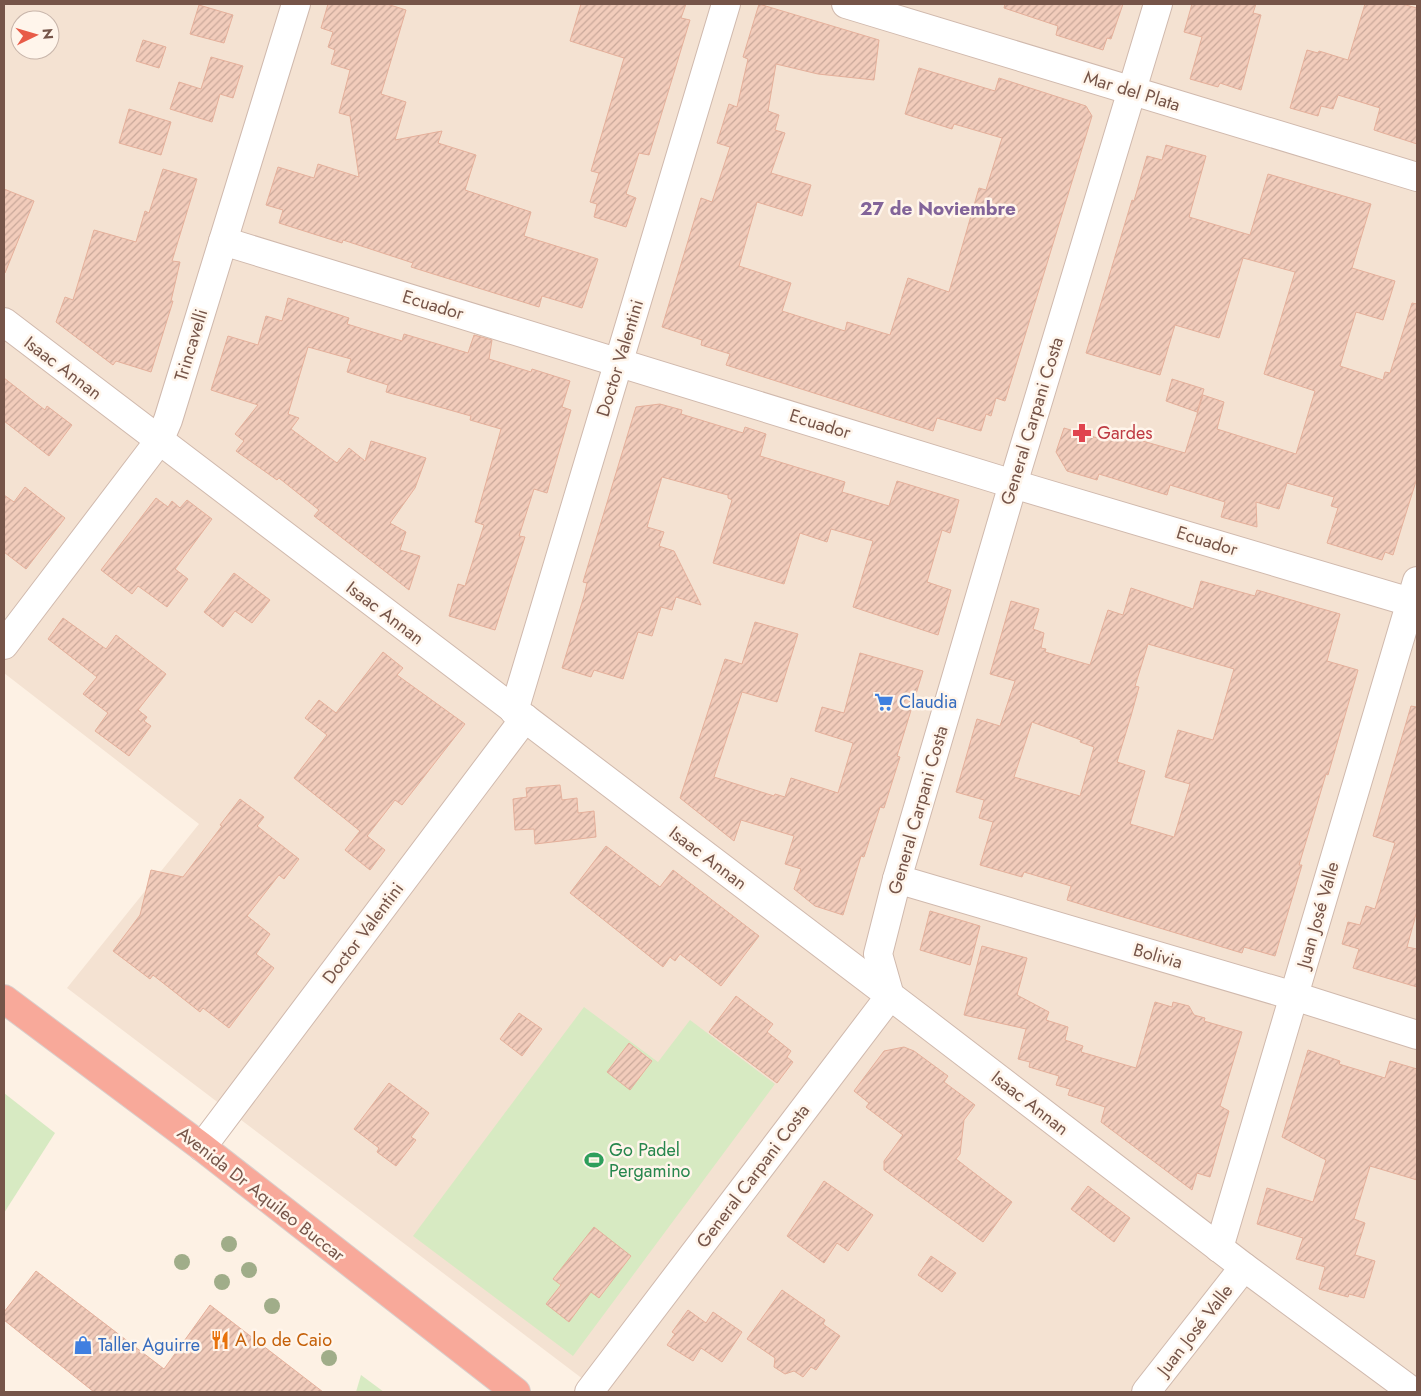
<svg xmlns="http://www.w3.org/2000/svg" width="1421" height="1396" font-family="Jost,sans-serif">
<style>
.residential{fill:#f4e2d2;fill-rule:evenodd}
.green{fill:#d7eac2}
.building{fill:url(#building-hatch);stroke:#e5b09b;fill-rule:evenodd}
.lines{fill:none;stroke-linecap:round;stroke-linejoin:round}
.street-casing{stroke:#d0b9ad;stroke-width:30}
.highway-casing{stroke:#d9cfcc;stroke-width:30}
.street{stroke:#fff;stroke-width:28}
.highway{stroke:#f8a99a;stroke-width:28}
.tree{fill:#a0ad89}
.labels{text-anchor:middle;stroke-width:5;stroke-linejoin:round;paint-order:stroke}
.street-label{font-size:18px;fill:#765549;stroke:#fff5eb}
.health-label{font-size:18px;fill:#be3a42;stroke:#fff5eb;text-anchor:start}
.shop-label{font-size:18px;fill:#366cbe;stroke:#fff5eb;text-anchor:start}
.leisure-label{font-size:18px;fill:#27864d;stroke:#fff5eb;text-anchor:start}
.food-label{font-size:18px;fill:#c56008;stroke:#fff5eb;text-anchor:start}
.neighbourhood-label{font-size:19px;font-weight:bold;fill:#826499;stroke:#fff5eb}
</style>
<defs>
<pattern id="building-hatch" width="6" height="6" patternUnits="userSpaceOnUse" patternTransform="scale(1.25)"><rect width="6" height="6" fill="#f2ccbb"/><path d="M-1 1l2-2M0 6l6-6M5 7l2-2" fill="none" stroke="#c9a89a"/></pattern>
</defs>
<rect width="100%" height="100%" fill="#fdf1e4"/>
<!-- residential -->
<path class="residential" d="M4,4H1417V1392H600L67,988L199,824L4,673ZM20,20H50V50H20Z"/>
<!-- green -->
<g class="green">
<path d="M584,1007L658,1062L690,1020L775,1084L573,1356L413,1236Z"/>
<path d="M4,1093L55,1133L4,1213Z"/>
<path d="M361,1375L384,1392H356Z"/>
</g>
<!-- building -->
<g class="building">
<path d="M328,4H387L406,10L381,94L406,102L395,140L442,131L438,143L476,155L465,190L531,212L524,236L598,259L582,308L542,296L539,307L411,267L413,263L343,240L342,243L279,223L283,210L266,205L278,167L314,178L318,164L359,177L350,116L339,113L350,70L331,64L335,50L328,47L333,32L321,28Z"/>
<path d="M581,4H686L681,18L690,20L649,155L639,153L626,194L636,198L626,227L594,217L597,204L590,202L599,173L591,171L624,58L570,41Z"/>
<path d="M759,4L879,40L874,80L818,74L776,64L768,111L779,115L775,130L785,133L771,173L811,185L802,216L757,202L739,266L791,283L782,311L845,331L847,322L890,335L908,278L949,292L979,188L986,190L1002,138L954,124L952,129L905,114L919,68L995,91L999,78L1086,106L1092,116L1005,401L996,398L991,416L986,414L981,431L937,418L933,431L726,365L730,354L701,345L702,340L662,327L701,198L712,202L730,147L717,143L729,104L737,107L748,59L743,57Z"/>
<path d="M1005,4H1123L1111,39L1107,38L1103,50L1056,35L1058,26L1004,8Z"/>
<path d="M1192,4H1256L1253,13L1261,15L1241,90L1220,83L1218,87L1190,79L1202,37L1184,32Z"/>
<path d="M1365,4H1402L1417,8V144L1374,130L1380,108L1338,95L1333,109L1321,106L1318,116L1290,108L1307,50L1318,53L1319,51L1348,60Z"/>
<path d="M199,5L233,15L224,43L190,34Z"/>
<path d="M143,40L166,47L159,68L136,61Z"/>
<path d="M211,57L243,66L233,98L220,94L212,122L170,109L179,82L201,89Z"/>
<path d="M129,109L171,122L161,155L119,143Z"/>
<path d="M1166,145L1206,156L1189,217L1250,235L1268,174L1371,204L1352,268L1395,281L1383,320L1356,312L1340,366L1383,380L1385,372L1390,373L1412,303L1417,304V478L1393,555L1385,552L1382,560L1327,543L1338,508L1331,506L1334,497L1287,483L1279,509L1256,502L1257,527L1221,517L1225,502L1170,485L1167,495L1099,474L1097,480L1067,471L1056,452L1064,428L1104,440L1107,431L1185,453L1203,395L1224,402L1217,429L1296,454L1315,391L1264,374L1295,272L1243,258L1219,338L1175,325L1160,375L1086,353L1132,200L1134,201L1147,156L1162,160Z"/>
<path d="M163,169L197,179L172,261L180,262L171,301H173L151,372L116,361L113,365L56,322L65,297L73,300L94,230L136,242L145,211L149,213Z"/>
<path d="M4,189L34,201L5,273H4Z"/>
<path d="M288,298L349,318L347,324L402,341L404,334L468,353L474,335L492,340L489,359L531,372L532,369L570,381L562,407L571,410L547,493L534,489L519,536L525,537L495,630L449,616L458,584L465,586L484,525L475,522L501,429L470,420L471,416L386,392L388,385L347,372L351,359L308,347L288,414L299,418L291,429L337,463L349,448L365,461L371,441L426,458L415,488L390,523L406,532L400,550L420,556L409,590L314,516L319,510L279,478L277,480L236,451L244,441L235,434L258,405L211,390L228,336L258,345L266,316L282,321Z"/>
<path d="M4,378L45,410L47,406L72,425L49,456L4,421Z"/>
<path d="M1172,379L1204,389L1197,412L1166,401Z"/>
<path d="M660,404L682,410L681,414L743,433L745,427L766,434L760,456L845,482L842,492L889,506L897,481L959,500L950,533L942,530L927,582L951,590L938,635L853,607L873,541L831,529L827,542L800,533L784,584L713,563L732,500L728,498V495L662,477L647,527L664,532L659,546L674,551L701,605L676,597L672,610L661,607L652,636L638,632L623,679L594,670L591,677L562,668L584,596L587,583L583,582L636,407Z"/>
<path d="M25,487L65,518L26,569L4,552V495L14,502Z"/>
<path d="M156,498L168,507L172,501L180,508L187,500L212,519L175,569L188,579L167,607L138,586L132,594L101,570Z"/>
<path d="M234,573L270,600L252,623L235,611L223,627L204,612Z"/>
<path d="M1201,581L1255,596L1257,590L1340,614L1327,661L1358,670L1328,775L1326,774L1299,865H1302L1275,956L1244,947L1242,953L1067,900L1071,886L1024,872L1022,877L980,865L993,822L979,818L984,800L956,792L977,719L1000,726L1015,681L990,674L1011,601L1039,609L1033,629L1044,633L1041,648L1046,649L1045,652L1090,665L1108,610L1123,615L1131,588L1193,609ZM1148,644L1234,669L1213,740L1178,730L1165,777L1190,784L1174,837L1130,824L1145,771L1117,762L1131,716L1139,687L1135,686ZM1032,722L1081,740L1080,742L1094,747L1080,796L1014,777Z"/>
<path d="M63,618L106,649L116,635L166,674L138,710L147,717L144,721L151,726L129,756L95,731L108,713L83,694L97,677L48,639Z"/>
<path d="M755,622L798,634L777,702L742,692L714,777L774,796L775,794L785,797L791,778L838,793L853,743L815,731L822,707L844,713L860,653L923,671L897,756L900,757L884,808L880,807L864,857L861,856L843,915L815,906L794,889L801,869L785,864L794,836L741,820L734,841L680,798L725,659L742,664Z"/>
<path d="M383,652L403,668L397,675L465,724L402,805L395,800L367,836L385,850L370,870L345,850L360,831L294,778L327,735L305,718L319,700L336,713Z"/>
<path d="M1411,706L1417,707V911L1407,947L1417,949V987L1353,968L1359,949L1342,944L1348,922L1360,925L1366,906L1375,909L1395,843L1373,836Z"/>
<path d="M560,785L562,800L577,798L578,813L594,811L596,837L535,844L534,829L515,830L513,799L527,797L526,788Z"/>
<path d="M240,799L264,817L257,826L299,859L284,879L279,875L247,916L270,934L256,954L274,968L229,1028L203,1008L200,1012L153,975L150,979L113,951L140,915L151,870L183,877L222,826L220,825Z"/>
<path d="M606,846L660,887L673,870L759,936L721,986L680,954L675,961L670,957L663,967L570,893Z"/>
<path d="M930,911L980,926L970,965L920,950Z"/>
<path d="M982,946L1027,958L1017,995L1049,1012L1046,1020L1068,1027L1065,1040L1083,1046L1081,1052L1136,1068L1155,1002L1172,1007L1173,1002L1189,1006L1194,1015L1205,1018L1204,1021L1242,1032L1220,1106L1229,1111L1210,1177L1197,1173L1192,1190L1101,1122L1105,1107L1068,1095L1070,1089L1056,1085L1059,1076L1029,1067L1030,1062L1018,1059L1026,1029L964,1015Z"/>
<path d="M736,996L773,1024L767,1032L791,1051L787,1057L793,1062L777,1083L709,1032Z"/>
<path d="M519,1013L542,1029L522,1056L500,1039Z"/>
<path d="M629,1043L652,1061L630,1090L607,1072Z"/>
<path d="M904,1047L914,1051L948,1076L944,1082L975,1105L964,1120L960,1154L956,1159L1012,1202L983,1242L884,1170V1161L903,1135L866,1107L869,1103L854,1091L884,1051Z"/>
<path d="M1308,1050L1340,1061L1339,1064L1385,1078L1390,1061L1417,1069V1180L1370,1166L1354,1219L1365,1223L1355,1255L1375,1261L1364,1298L1349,1294L1348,1297L1319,1289L1325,1267L1296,1259L1303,1238L1257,1224L1267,1188L1313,1202L1326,1160L1282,1137Z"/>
<path d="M389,1083L429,1113L411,1137L416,1140L396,1166L377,1152L379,1148L354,1129Z"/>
<path d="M824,1181L873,1215L848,1251L837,1243L824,1263L787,1236Z"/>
<path d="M1088,1186L1130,1218L1114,1242L1071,1209Z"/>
<path d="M594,1227L631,1256L599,1298L591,1292L569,1322L546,1304L561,1285L553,1279Z"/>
<path d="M931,1256L956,1273L942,1292L918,1275Z"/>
<path d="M36,1271L164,1369L210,1305L323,1392H94L4,1320V1312Z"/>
<path d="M782,1290L825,1320L823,1324L840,1336L816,1370L811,1367L803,1377L794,1371L785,1374L774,1367L775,1358L747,1339Z"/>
<path d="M688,1310L706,1323L713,1312L742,1332L722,1362L701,1348L693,1361L667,1345L675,1334L672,1332Z"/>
</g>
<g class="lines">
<!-- street casing -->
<g class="street-casing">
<g id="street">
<path d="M846,4L1417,177"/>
<path d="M223,241L1013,484L1417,604"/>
<path d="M4,322L922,1020L1244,1267L1413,1392"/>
<path d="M4,645L159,441L168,420L296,4"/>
<path d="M514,711L726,4"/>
<path d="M897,879L1294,996L1417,1035"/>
<path d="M890,996L878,954L897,879L1013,484L1158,4"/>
<path d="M202,1147L525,718"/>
<path d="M1219,1248L1417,581"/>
<path d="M589,1392L890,996"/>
<path d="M1146,1392L1244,1267"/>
</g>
</g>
<!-- highway casing -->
<g class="highway-casing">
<path id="highway" d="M4,999L202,1147L516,1392"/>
</g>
<!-- street -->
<use href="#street" class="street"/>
<!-- highway -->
<use href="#highway" class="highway"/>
</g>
<!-- trees -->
<g class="tree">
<circle cx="229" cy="1244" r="8"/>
<circle cx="182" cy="1262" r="8"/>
<circle cx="249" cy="1270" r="8"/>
<circle cx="222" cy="1282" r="8"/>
<circle cx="272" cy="1306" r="8"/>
<circle cx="329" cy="1358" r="8"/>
</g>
<!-- icons -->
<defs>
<g id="pharmacy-bare" transform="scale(1.5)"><path d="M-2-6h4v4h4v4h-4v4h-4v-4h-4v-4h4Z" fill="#e0444e" stroke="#fff5eb" stroke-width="2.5" paint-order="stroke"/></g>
<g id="supermarket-bare" transform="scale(1.5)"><path d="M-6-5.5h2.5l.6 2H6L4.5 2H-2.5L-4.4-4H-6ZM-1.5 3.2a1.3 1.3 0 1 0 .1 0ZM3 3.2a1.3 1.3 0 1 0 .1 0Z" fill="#3f7fe0" stroke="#fff5eb" stroke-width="2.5" paint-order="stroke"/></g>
<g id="stadium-bare" transform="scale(1.5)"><path d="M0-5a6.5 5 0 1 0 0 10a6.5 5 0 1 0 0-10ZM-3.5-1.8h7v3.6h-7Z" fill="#2e9e5b" stroke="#fff5eb" stroke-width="2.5" paint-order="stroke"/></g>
<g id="restaurant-bare" transform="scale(1.5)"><path d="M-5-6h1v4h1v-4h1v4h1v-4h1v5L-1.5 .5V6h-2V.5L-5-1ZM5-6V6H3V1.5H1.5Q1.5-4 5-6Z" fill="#e8710a" stroke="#fff5eb" stroke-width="2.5" paint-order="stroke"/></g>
<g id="shop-bare" transform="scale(1.5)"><path d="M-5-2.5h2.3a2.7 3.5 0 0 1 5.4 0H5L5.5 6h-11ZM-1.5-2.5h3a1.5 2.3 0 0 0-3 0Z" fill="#3f7fe0" stroke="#fff5eb" stroke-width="2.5" paint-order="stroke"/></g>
</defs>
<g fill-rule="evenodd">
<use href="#pharmacy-bare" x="1082" y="433"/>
<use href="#supermarket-bare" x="884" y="702"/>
<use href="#stadium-bare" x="594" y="1160"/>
<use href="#restaurant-bare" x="220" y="1340"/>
<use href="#shop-bare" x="83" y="1345"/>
</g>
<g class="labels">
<!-- street labels -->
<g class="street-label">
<text transform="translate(1132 91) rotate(17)" y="6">Mar del Plata</text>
<text transform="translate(433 305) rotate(17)" y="6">Ecuador</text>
<text transform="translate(191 345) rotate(-73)" y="6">Trincavelli</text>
<text transform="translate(620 358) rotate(-73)" y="6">Doctor Valentini</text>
<text transform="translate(63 368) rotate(37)" y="6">Isaac Annan</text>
<text transform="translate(1032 421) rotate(-73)" y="6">General Carpani Costa</text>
<text transform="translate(820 424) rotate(17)" y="6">Ecuador</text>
<text transform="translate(1207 541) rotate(17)" y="6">Ecuador</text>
<text transform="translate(385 613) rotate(37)" y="6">Isaac Annan</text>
<text transform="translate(918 810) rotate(-74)" y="6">General Carpani Costa</text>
<text transform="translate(708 858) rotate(37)" y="6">Isaac Annan</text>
<text transform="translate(1318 915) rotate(-74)" y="6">Juan José Valle</text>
<text transform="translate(363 933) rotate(-53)" y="6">Doctor Valentini</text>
<text transform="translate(1158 956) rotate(16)" y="6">Bolivia</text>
<text transform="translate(1030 1103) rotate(38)" y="6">Isaac Annan</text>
<text transform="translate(753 1176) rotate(-53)" y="6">General Carpani Costa</text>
<text transform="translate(261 1194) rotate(38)" y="6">Avenida Dr Aquileo Buccar</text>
<text transform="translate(1195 1330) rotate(-52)" y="6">Juan José Valle</text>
</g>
<!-- health labels -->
<g class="health-label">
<text x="1097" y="439">Gardes</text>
</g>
<!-- shop labels -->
<g class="shop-label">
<text x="899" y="708">Claudia</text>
<text x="98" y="1351">Taller Aguirre</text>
</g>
<!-- leisure labels -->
<g class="leisure-label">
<text x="609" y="1156">Go Padel<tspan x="609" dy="21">Pergamino</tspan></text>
</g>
<!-- food labels -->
<g class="food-label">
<text x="235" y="1346">A lo de Caio</text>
</g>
<!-- neighbourhood labels -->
<g class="neighbourhood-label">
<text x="938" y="215">27 de Noviembre</text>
</g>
</g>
<!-- border -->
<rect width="1421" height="1396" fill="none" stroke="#765549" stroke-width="10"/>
<!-- north arrow -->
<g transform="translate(35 35) rotate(85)"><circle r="24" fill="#fff5eb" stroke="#c8b5aa"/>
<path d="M0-4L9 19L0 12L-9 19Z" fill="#e85b47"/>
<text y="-8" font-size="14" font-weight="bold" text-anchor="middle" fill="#765549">N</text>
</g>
</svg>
